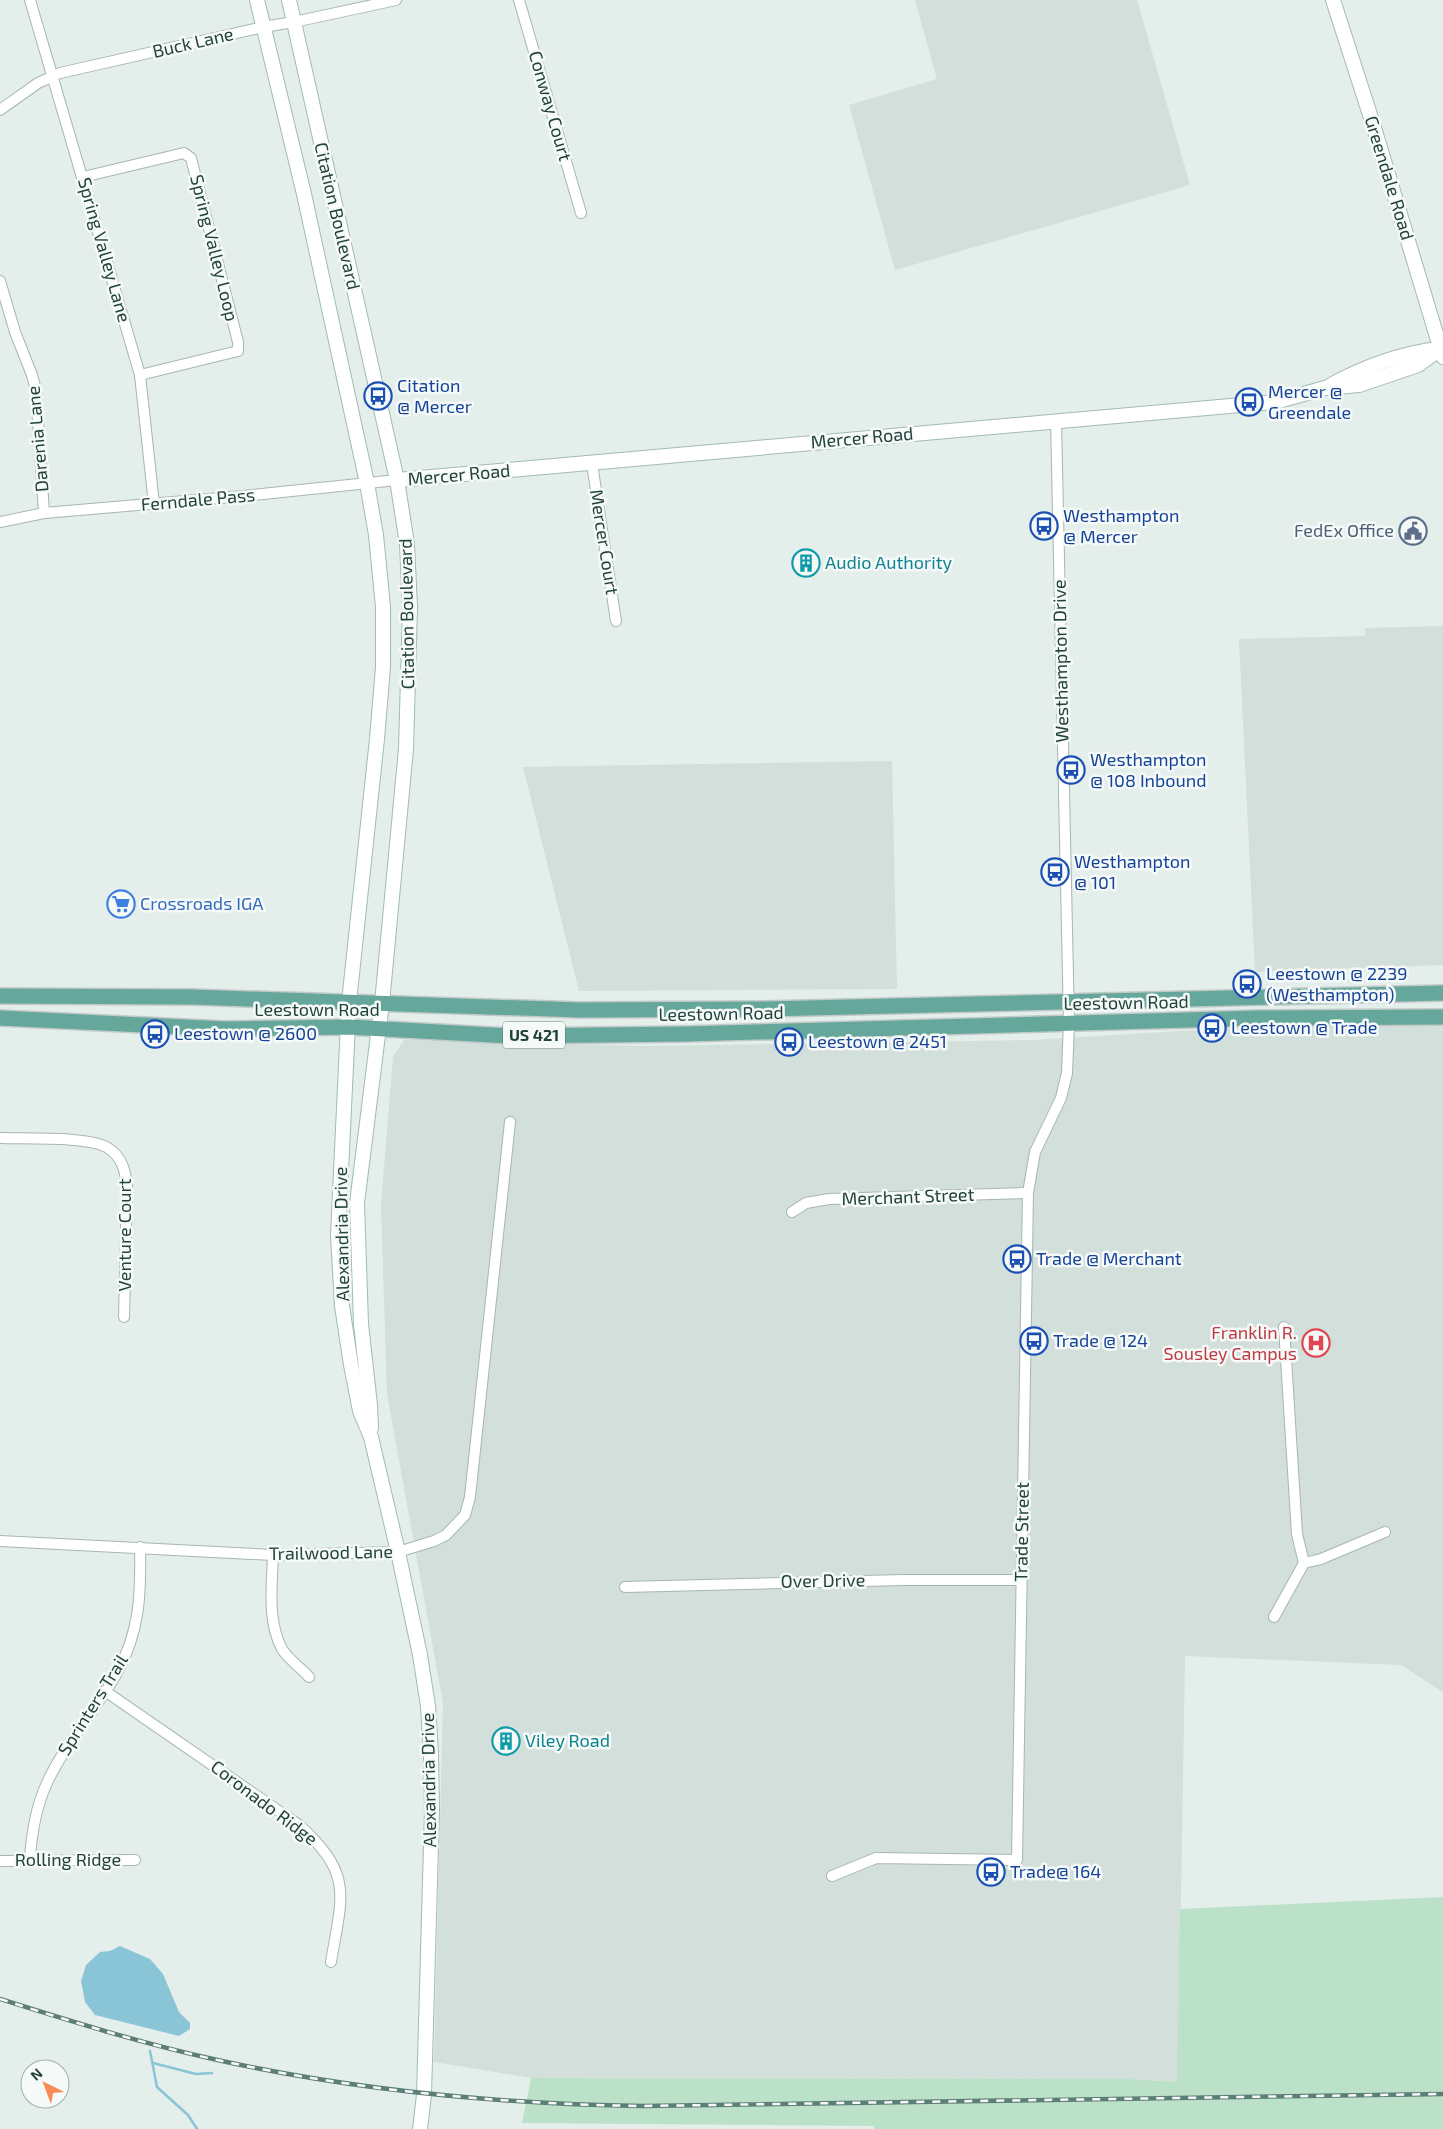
<svg xmlns="http://www.w3.org/2000/svg" width="1443" height="2129" font-family="'Exo 2',sans-serif">
<style>
.built{fill:#d2dfda}
.green{fill:#bce1c9}
.water{fill:#89c5d6}
.lines{fill:none;stroke-linecap:round;stroke-linejoin:round}
.stream{stroke:#89c5d6;stroke-width:2.5}
.street-casing{stroke:#a6b7b3;stroke-width:12}
.secondary-casing{stroke:#a2bbb4;stroke-width:16}
.primary-casing{stroke:#c1cac8;stroke-width:18}
.street{stroke:#fff;stroke-width:10}
.secondary{stroke:#fff;stroke-width:14}
.primary{stroke:#66a79b;stroke-width:15}
.rail-casing{stroke:#5d7d77;stroke-width:4.5}
.rail{stroke:#f5faf8;stroke-width:2.5;stroke-dasharray:8;stroke-linecap:butt}
.labels{text-anchor:middle;stroke-width:5;stroke-linejoin:round;paint-order:stroke}
.shield{fill:#f5faf8;stroke:#617974;stroke-width:1}
.shield-label{font-size:16px;font-weight:bold;fill:#22423c}
.street-label{font-size:18px;fill:#22423c;stroke:#f5faf8}
.transit-label{font-size:18px;fill:#164399;stroke:#f5faf8;text-anchor:start}
.service-label{font-size:18px;fill:#4e5e75;stroke:#f5faf8;text-anchor:end}
.culture-label{font-size:18px;fill:#0d838f;stroke:#f5faf8;text-anchor:start}
.shop-label{font-size:18px;fill:#366cbe;stroke:#f5faf8;text-anchor:start}
.health-label{font-size:18px;fill:#be3a42;stroke:#f5faf8;text-anchor:end}
</style>
<rect width="100%" height="100%" fill="#e4eeeb"/>
<!-- built -->
<g class="built">
<path d="M915,0H1137L1190,185L895,270L849,105L937,79Z"/>
<path d="M1443,626V965L1255,972L1239,639L1365,636V628Z"/>
<path d="M892,761L897,989L579,991L523,767Z"/>
<path d="M1443,1020V1692L1401,1665L1185,1656L1178,2082L1130,2079L531,2078L434,2062L443,1703L387,1394L381,1204L393,1057L404,1040L647,1046L1034,1040L1195,1030Z"/>
</g>
<!-- green -->
<path class="green" d="M1443,1897V2129H874V2126L522,2123L531,2078L1130,2079L1177,2082L1180,1909Z"/>
<!-- water -->
<path class="water" d="M120,1946L150,1959L163,1974L179,2012L190,2023V2029L179,2036L95,2015L85,2002L81,1981L86,1965L100,1952L110,1951Z"/>
<g class="lines">
<!-- stream -->
<g class="stream">
<path d="M150,2051L157,2087L188,2115L197,2129"/>
<path d="M153,2063L196,2074L212,2073"/>
</g>
<!-- street casing -->
<g class="street-casing">
<g id="street">
<path d="M30,0L140,375L154,504"/>
<path d="M519,0L581,213"/>
<path d="M0,110L38,83L60,73L263,27L294,22L396,0"/>
<path d="M83,177L184,153L191,158L238,342V351L140,375"/>
<path d="M0,281L15,332L32,375L36,390L44,513"/>
<path d="M592,464L616,621"/>
<path d="M0,522L44,513L243,496L397,480"/>
<path d="M0,1138C24,1139 91,1136 108,1148C122,1157 125,1170 127,1185L124,1317"/>
<path d="M792,1212L806,1203L829,1199L1028,1193"/>
<path d="M1284,1327L1297,1534L1304,1563"/>
<path d="M0,1541L273,1555L398,1552L434,1541L446,1535L465,1515L470,1497L510,1122"/>
<path d="M273,1555C272,1585 267,1621 282,1649C288,1659 301,1668 309,1677"/>
<path d="M625,1587L903,1580H1021"/>
<path d="M1274,1617L1304,1563L1321,1559L1385,1532"/>
<path d="M105,1691L299,1825C354,1875 342,1895 331,1962"/>
<path d="M30,1859C34,1791 54,1766 92,1711C100,1699 110,1686 117,1673C140,1631 141,1594 140,1547"/>
<path d="M0,1861L135,1860"/>
<path d="M832,1876L876,1858L1017,1860L1028,1193L1035,1152L1061,1098L1067,1073L1069,1023L1056,420"/>
</g>
</g>
<!-- secondary casing -->
<g class="secondary-casing">
<g id="secondary">
<path d="M257,0L304,194L367,483L376,535L383,607V667L377,739L349,1002L338,1235L342,1306L351,1365L360,1411L371,1437L398,1552L420,1655L428,1706L431,1754L432,1810L424,2095L420,2129"/>
<path d="M289,0L397,480L407,544L410,607L406,749L382,1003L357,1203L361,1324L370,1405L371,1428"/>
<path d="M1333,0L1372,121L1443,357"/>
<path d="M1331,385C1364,367 1400,354 1437,349"/>
<path d="M397,480L1275,402L1325,388L1359,385L1418,365L1440,349"/>
</g>
</g>
<!-- primary casing -->
<g class="primary-casing">
<g id="primary">
<path d="M0,996L192,997L580,1010L765,1009L1443,993"/>
<path d="M0,1018L226,1029L349,1027L510,1036L686,1034L1258,1018L1443,1017"/>
</g>
</g>
<!-- street -->
<use href="#street" class="street"/>
<!-- secondary -->
<use href="#secondary" class="secondary"/>
<!-- primary -->
<use href="#primary" class="primary"/>
<!-- rail casing -->
<g class="rail-casing">
<path id="rail" d="M0,1999C73,2022 147,2045 222,2061C361,2091 501,2104 643,2106L1443,2094"/>
</g>
<!-- rail -->
<use href="#rail" class="rail"/>
</g>
<!-- icons -->
<defs>
<g id="bus-ring" transform="scale(1.4375)"><circle r="9.5" fill="#f5faf8" stroke="#1a4fb4" stroke-width="1.5"/><path d="M-5-6H5V4H4V6H2V4H-2V6H-4V4H-5ZM-3.5-4V0h7V-4ZM-3.5 1.2v1.5H-2V1.2ZM2 1.2v1.5H3.5V1.2Z" fill="#1a4fb4"/></g>
<g id="civic-ring" transform="scale(1.4375)"><circle r="9.5" fill="#f5faf8" stroke="#5c6f8a" stroke-width="1.5"/><path d="M-.6-6.5H3V-4.5H.6V-3L4-1V1h2V6H-6V1h2V-1L-.6-3ZM-1.2 2.5V6h2.4V2.5Z" fill="#5c6f8a"/></g>
<g id="building-ring" transform="scale(1.4375)"><circle r="9.5" fill="#f5faf8" stroke="#0f9aa8" stroke-width="1.5"/><path d="M-4-6H4V6H1V3H-1V6H-4ZM-2.5-4.3h1.7v1.8h-1.7ZM.8-4.3h1.7v1.8H.8ZM-2.5-1h1.7V.8h-1.7ZM.8-1h1.7V.8H.8Z" fill="#0f9aa8"/></g>
<g id="supermarket-ring" transform="scale(1.4375)"><circle r="9.5" fill="#f5faf8" stroke="#3f7fe0" stroke-width="1.5"/><path d="M-6-5.5h2.5l.6 2H6L4.5 2H-2.5L-4.4-4H-6ZM-1.5 3.2a1.3 1.3 0 1 0 .1 0ZM3 3.2a1.3 1.3 0 1 0 .1 0Z" fill="#3f7fe0"/></g>
<g id="hospital-ring" transform="scale(1.4375)"><circle r="9.5" fill="#f5faf8" stroke="#e0444e" stroke-width="1.5"/><path d="M-5-5h3v3.5h4V-5h3V5h-3V1.5h-4V5h-3Z" fill="#e0444e"/></g>
</defs>
<g fill-rule="evenodd">
<use href="#bus-ring" x="378" y="396"/>
<use href="#bus-ring" x="1249" y="402"/>
<use href="#bus-ring" x="1044" y="526"/>
<use href="#civic-ring" x="1413" y="531"/>
<use href="#building-ring" x="806" y="563"/>
<use href="#bus-ring" x="1071" y="770"/>
<use href="#bus-ring" x="1055" y="872"/>
<use href="#supermarket-ring" x="121" y="904"/>
<use href="#bus-ring" x="1247" y="984"/>
<use href="#bus-ring" x="1212" y="1028"/>
<use href="#bus-ring" x="155" y="1034"/>
<use href="#bus-ring" x="789" y="1042"/>
<use href="#bus-ring" x="1017" y="1259"/>
<use href="#bus-ring" x="1034" y="1341"/>
<use href="#hospital-ring" x="1316" y="1343"/>
<use href="#building-ring" x="506" y="1741"/>
<use href="#bus-ring" x="991" y="1872"/>
</g>
<g class="labels">
<!-- shield labels -->
<rect class="shield" x="503" y="1021.5" width="62" height="27" rx="4"/>
<g class="shield-label">
<text x="534" y="1041">US 421</text>
</g>
<!-- street labels -->
<g class="street-label">
<text transform="translate(193 43) rotate(-13)" y="6">Buck Lane</text>
<text transform="translate(550 106) rotate(74)" y="6">Conway Court</text>
<text transform="translate(1389 178) rotate(73)" y="6">Greendale Road</text>
<text transform="translate(337 216) rotate(77)" y="6">Citation Boulevard</text>
<text transform="translate(214 248) rotate(76)" y="6">Spring Valley Loop</text>
<text transform="translate(104 250) rotate(74)" y="6">Spring Valley Lane</text>
<text transform="translate(862 438) rotate(-5)" y="6">Mercer Road</text>
<text transform="translate(38 439) rotate(-95)" y="6">Darenia Lane</text>
<text transform="translate(459 475) rotate(-5)" y="6">Mercer Road</text>
<text transform="translate(198 500) rotate(-5)" y="6">Ferndale Pass</text>
<text transform="translate(604 542) rotate(81)" y="6">Mercer Court</text>
<text transform="translate(407 614) rotate(-91)" y="6">Citation Boulevard</text>
<text transform="translate(1061 661) rotate(-91)" y="6">Westhampton Drive</text>
<text transform="translate(1126 1003) rotate(-1)" y="6">Leestown Road</text>
<text x="317" y="1016">Leestown Road</text>
<text transform="translate(721 1014) rotate(-1)" y="6">Leestown Road</text>
<text transform="translate(908 1197) rotate(-2)" y="6">Merchant Street</text>
<text transform="translate(342 1234) rotate(-91)" y="6">Alexandria Drive</text>
<text transform="translate(125 1235) rotate(-90)" y="6">Venture Court</text>
<text transform="translate(1022 1532) rotate(-89)" y="6">Trade Street</text>
<text transform="translate(331 1553) rotate(-1)" y="6">Trailwood Lane</text>
<text transform="translate(823 1581) rotate(-1)" y="6">Over Drive</text>
<text transform="translate(93 1705) rotate(-58)" y="6">Sprinters Trail</text>
<text transform="translate(429 1780) rotate(-91)" y="6">Alexandria Drive</text>
<text transform="translate(264 1803) rotate(37)" y="6">Coronado Ridge</text>
<text x="68" y="1866">Rolling Ridge</text>
</g>
<!-- transit labels -->
<g class="transit-label">
<text x="397" y="392">Citation<tspan x="397" dy="21">@ Mercer</tspan></text>
<text x="1268" y="398">Mercer @<tspan x="1268" dy="21">Greendale</tspan></text>
<text x="1063" y="522">Westhampton<tspan x="1063" dy="21">@ Mercer</tspan></text>
<text x="1090" y="766">Westhampton<tspan x="1090" dy="21">@ 108 Inbound</tspan></text>
<text x="1074" y="868">Westhampton<tspan x="1074" dy="21">@ 101</tspan></text>
<text x="1266" y="980">Leestown @ 2239<tspan x="1266" dy="21">(Westhampton)</tspan></text>
<text x="1231" y="1034">Leestown @ Trade</text>
<text x="174" y="1040">Leestown @ 2600</text>
<text x="808" y="1048">Leestown @ 2451</text>
<text x="1036" y="1265">Trade @ Merchant</text>
<text x="1053" y="1347">Trade @ 124</text>
<text x="1010" y="1878">Trade@ 164</text>
</g>
<!-- service labels -->
<g class="service-label">
<text x="1394" y="537">FedEx Office</text>
</g>
<!-- culture labels -->
<g class="culture-label">
<text x="825" y="569">Audio Authority</text>
<text x="525" y="1747">Viley Road</text>
</g>
<!-- shop labels -->
<g class="shop-label">
<text x="140" y="910">Crossroads IGA</text>
</g>
<!-- health labels -->
<g class="health-label">
<text x="1297" y="1339">Franklin R.<tspan x="1297" dy="21">Sousley Campus</tspan></text>
</g>
</g>
<!-- north arrow -->
<g transform="translate(45 2084) rotate(318)"><circle r="24" fill="#f5faf8" stroke="#a1b0ad"/>
<path d="M0-4L9 19L0 12L-9 19Z" fill="#fa8b56"/>
<text y="-8" font-size="14" font-weight="bold" text-anchor="middle" fill="#22423c">N</text>
</g>
</svg>
